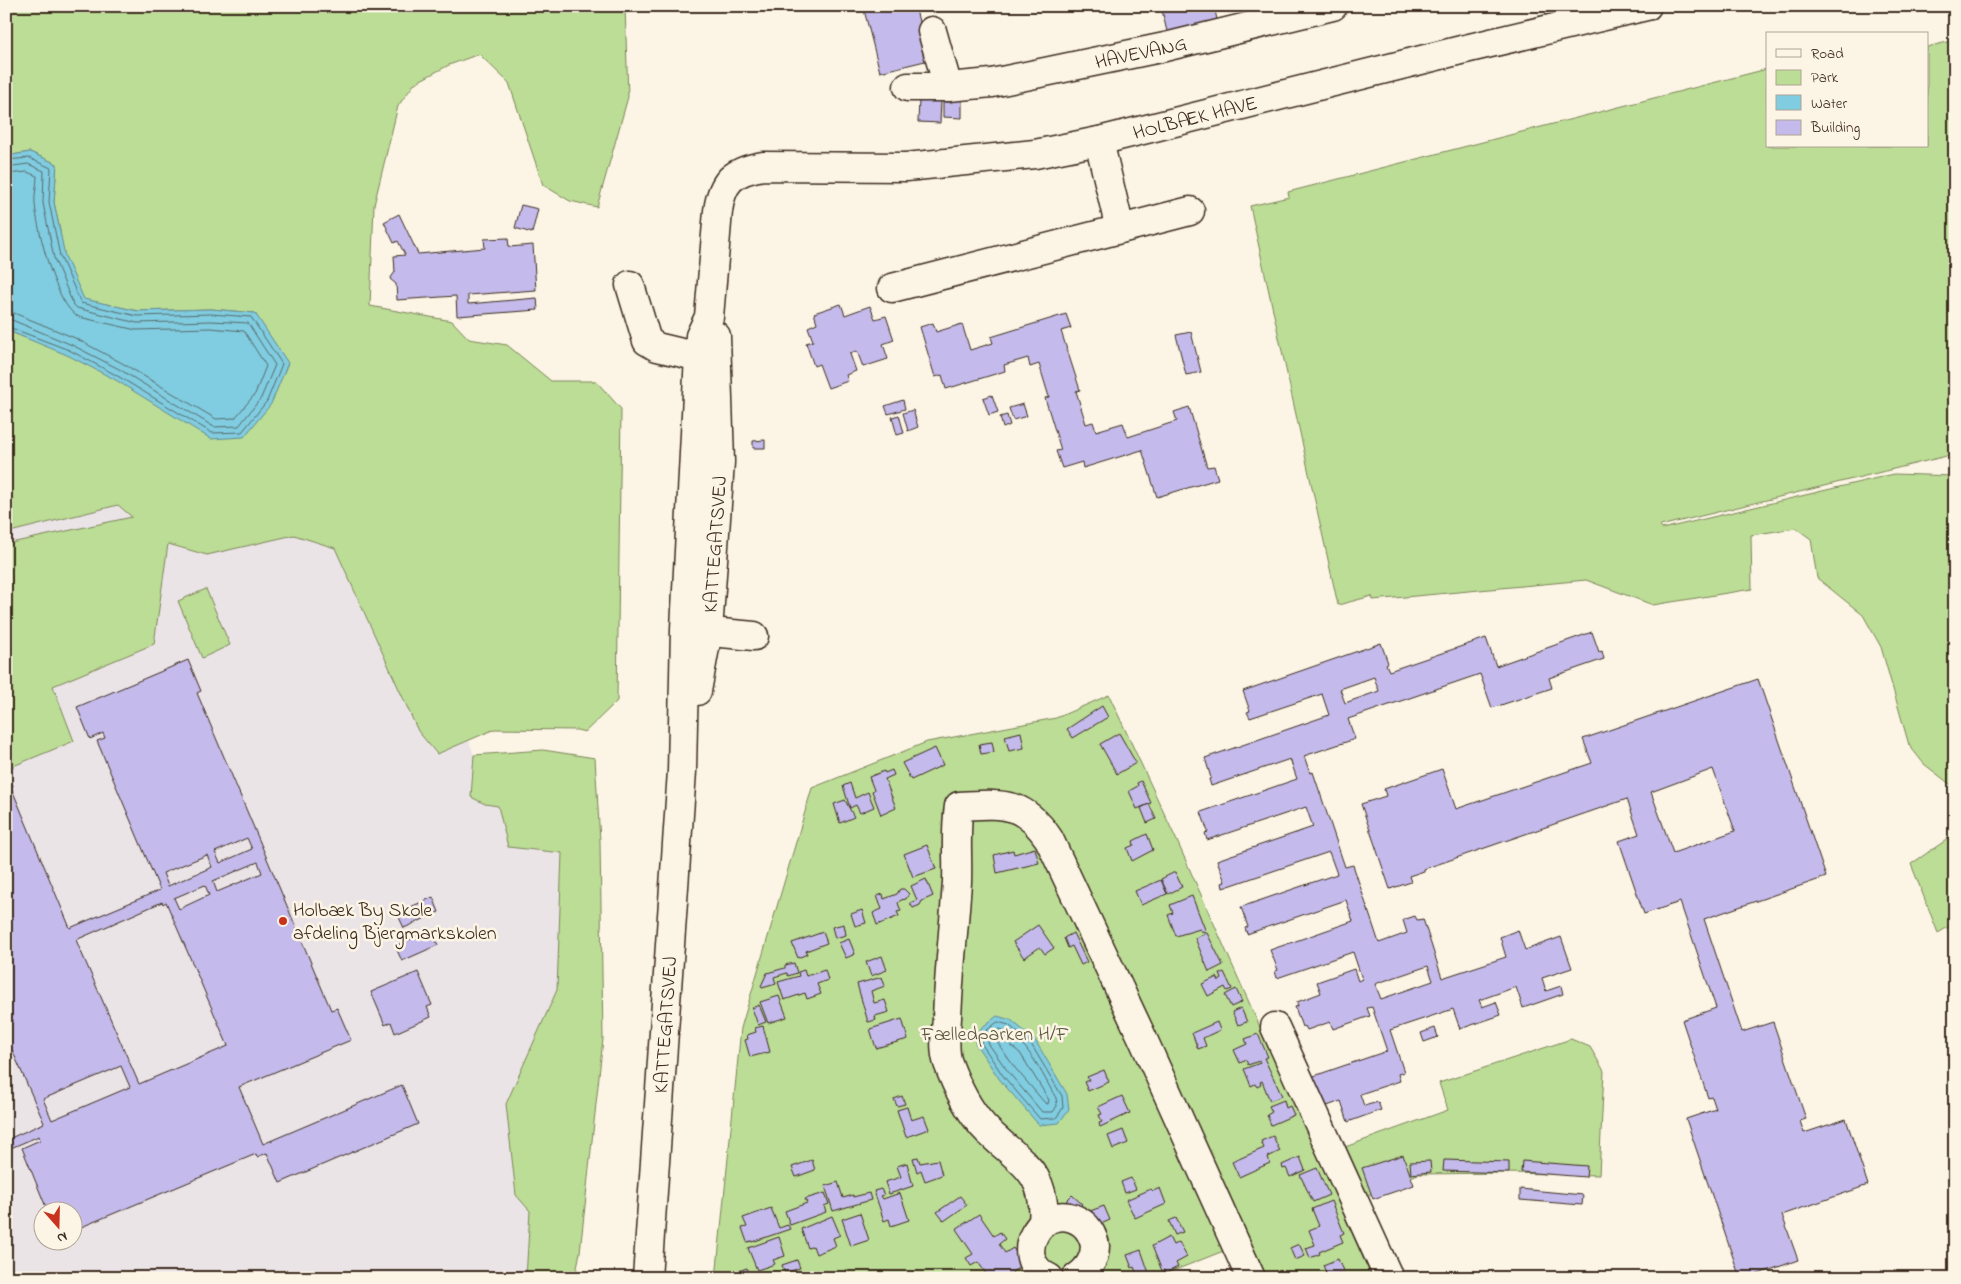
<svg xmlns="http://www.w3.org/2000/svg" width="1961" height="1284" font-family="'Indie Flower',sans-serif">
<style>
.built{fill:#ebe4e7;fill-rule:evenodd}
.green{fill:#bcdd96;stroke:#7c845a}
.water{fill:#80cce0;stroke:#648b92}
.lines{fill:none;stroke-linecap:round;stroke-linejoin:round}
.shore{stroke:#576b6c;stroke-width:1}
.building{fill:#c4bbec;stroke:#3b2a1e;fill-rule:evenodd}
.minor-casing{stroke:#3b2a1e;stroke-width:31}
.minor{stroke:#fcf5e5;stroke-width:28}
.poi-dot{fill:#c8321e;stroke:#fcf5e5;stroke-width:2}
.labels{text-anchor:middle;stroke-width:5;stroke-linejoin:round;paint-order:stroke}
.street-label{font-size:20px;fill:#3b2a1e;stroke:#fcf5e5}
.poi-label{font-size:20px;fill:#3b2a1e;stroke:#fcf5e5;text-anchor:start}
.park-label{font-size:20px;fill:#5b573c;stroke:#fcf5e5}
</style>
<rect width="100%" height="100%" fill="#fcf5e5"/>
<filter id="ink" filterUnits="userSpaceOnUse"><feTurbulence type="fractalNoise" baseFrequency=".02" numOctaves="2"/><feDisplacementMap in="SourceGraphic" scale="10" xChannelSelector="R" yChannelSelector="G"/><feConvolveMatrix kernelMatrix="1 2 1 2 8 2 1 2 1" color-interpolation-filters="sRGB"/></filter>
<g filter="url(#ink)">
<!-- built -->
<path class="built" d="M119,505L162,543L206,555L294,535L335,548L418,731L437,754L469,740L474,755L471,796L485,804L498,806L509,847L562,853L557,990L506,1104L516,1195L530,1211L526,1278H6V533ZM42,1212H72V1242H42Z"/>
<!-- green -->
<g class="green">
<path d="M6,6H625L628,97L597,207L570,201L543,185L509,83L479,54L449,65L415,83L398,106L374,205L370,306L452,321L469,339L507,345L551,381H596L621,409L617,701L585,732L577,730L495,729L437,754L418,731L335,548L294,535L207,555L168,544L154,644L53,686L74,741L6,769V544L132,517L118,505L6,533V330L26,338L255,313L211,309L138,311L92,301L58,304L60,231L54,202L57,164L30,152L6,156Z"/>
<path d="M1955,40V454L1660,526L1662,529L1894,474L1955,476V788L1924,764L1909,745L1881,647L1863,615L1817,578L1811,539L1796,528L1751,535L1752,589L1653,605L1586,580L1373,600L1372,596L1338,605L1250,206L1289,197L1288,192L1767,69V146H1927V47Z"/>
<path d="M206,589L230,645L202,658L178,601Z"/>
<path d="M1109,695L1177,841L1372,1278H1246L1231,1248L1155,1278H716L741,1028L812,788L927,742L1056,718Z"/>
<path d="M543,750L595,758L600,841L603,1039L580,1252L575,1278H526L530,1211L516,1195L506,1104L557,990L562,853L508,847L498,806L485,804L471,797L474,755Z"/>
<path d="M1955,834V923L1938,933L1911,864Z"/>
<path d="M1571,1039L1590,1047L1604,1071L1599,1175L1505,1173L1418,1174L1361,1198L1345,1147L1448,1110L1439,1083Z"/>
</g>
<!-- water -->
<g class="water">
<path d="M30,152L57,164L54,202L65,256L84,299L138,311L211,309L255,313L288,363L271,404L244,437L211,439L114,379L67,355L6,330V156Z"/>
<path d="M997,1016L1011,1020L1035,1040L1067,1094L1069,1109L1059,1123L1039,1125L1000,1080L975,1043L981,1028Z"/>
</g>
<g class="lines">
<!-- shore -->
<g class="shore">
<path d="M6,160L29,158L51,168L49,202L60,256L81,303L137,316L211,314L251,317L282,364L267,401L242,432L212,433L116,375L69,350L6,326"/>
<path d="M6,167L28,164L44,171L43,203L54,258L73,304L77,308L137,323L211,321L248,323L275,365L261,398L239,426L214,427L119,369L72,345L12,320L6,319"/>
<path d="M6,174L27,172L37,176C37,185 34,195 35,204C37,228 56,308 79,317L136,330L210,328L244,331L266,366L255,394L235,418L216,419L122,363L75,338L14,313L6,312"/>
<path d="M998,1022L1009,1025L1031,1044L1062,1096L1063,1108L1056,1118L1040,1119L1004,1077L981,1043L986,1031Z"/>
<path d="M1000,1029C1026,1036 1043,1076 1056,1098L1057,1106L1053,1112H1042L1009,1073L988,1043L991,1035Z"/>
<path d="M1000,1037L1020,1053L1049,1100L1048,1104L1045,1103L1015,1068L997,1042Z"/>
</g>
</g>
<!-- building -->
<g class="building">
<path d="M863,6H915L929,60L880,72Z"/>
<path d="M1161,6H1214L1218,24L1168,36Z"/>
<path d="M943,99L962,100V118L943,117Z"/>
<path d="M919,100L941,101L940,123L918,122Z"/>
<path d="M521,205L538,209L532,233L515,228Z"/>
<path d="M399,214L418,254L485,248L484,239L508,238L509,247L533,245L536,290L468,295V304L537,298L538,310L457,316L456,296L397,300L396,284L390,279L395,272L394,256L405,255L398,241L394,243L384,222Z"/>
<path d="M841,304L845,315L870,306L875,319L886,316L894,340L883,344L888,359L863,367L857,351L850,354L856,371L846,375L848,381L828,388L819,364L814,366L806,343L813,341L808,327L817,323L814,313Z"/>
<path d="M1066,314L1071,328L1061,331L1080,390L1076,391L1086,424L1093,422L1096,431L1123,423L1128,437L1177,421L1174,412L1189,407L1207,467L1214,466L1218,479L1157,497L1142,450L1083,468L1082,462L1062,468L1056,451L1061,450L1045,398L1049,397L1039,364L1030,367L1028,358L1004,365L1005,371L946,389L942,375L935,377L920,327L933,323L936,332L962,324L970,350L993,343L991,337Z"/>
<path d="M1191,332L1201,372L1186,375L1176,335Z"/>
<path d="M992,395L998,412L989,415L983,398Z"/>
<path d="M903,400L905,409L888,414L885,406Z"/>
<path d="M1023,404L1027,416L1013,420L1009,408Z"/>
<path d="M913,410L918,427L908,431L903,413Z"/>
<path d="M899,415L904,433L897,435L892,417Z"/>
<path d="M1007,415L1010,425L1003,428L1000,417Z"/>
<path d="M765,440V448H753V441Z"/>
<path d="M1592,632L1599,652L1602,651L1604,659L1549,678L1552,688L1492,708L1480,674L1348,719L1355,739L1304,756L1310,773L1313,772L1345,867L1353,865L1379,943L1407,933L1403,920L1415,916L1417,920L1423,919L1442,978L1506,957L1500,937L1518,930L1525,950L1561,937L1572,968L1542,978L1546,991L1561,986L1563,994L1523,1008L1516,987L1479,1000L1482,1007L1496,1002L1501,1015L1460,1029L1453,1009L1390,1030L1404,1072L1398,1074L1400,1081L1360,1094L1364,1106L1378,1102L1381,1110L1348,1122L1341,1101L1319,1109L1308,1078L1387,1051L1372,1007L1367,1008L1370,1016L1333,1029L1330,1022L1307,1030L1305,1026L1302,1027L1295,1007L1298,1006L1297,1002L1321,993L1317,982L1354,969L1358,981L1362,979L1353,952L1277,978L1275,971L1278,970L1270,950L1353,921L1346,900L1247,934L1245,928L1248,927L1241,907L1337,874L1329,852L1223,888L1222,883L1225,882L1217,860L1313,827L1306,807L1207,840L1205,833L1208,832L1201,812L1297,779L1290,759L1211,786L1209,779L1211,778L1205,758L1329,715L1322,694L1250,718L1247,712L1250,711L1243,691L1381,643L1388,663L1386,664L1389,671L1486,638L1496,666ZM1374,677L1379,691L1345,703L1340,689ZM1428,966L1433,981L1381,999L1375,984Z"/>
<path d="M188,660L201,691L197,693L331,1010L337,1008L351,1040L239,1087L263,1144L402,1085L418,1124L280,1183L267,1153L257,1157L256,1154L79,1228L78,1226L72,1228V1212H48L22,1148L40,1140L39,1136L6,1150V1140L44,1123L6,1036V775L8,774L13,786L11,787L70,928L160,890L97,741L105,738L103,733L90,739L77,707ZM247,838L252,849L220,863L215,852ZM207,855L212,867L168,886L163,873ZM258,862L262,873L217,892L213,881ZM205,885L209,895L179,909L174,898ZM162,902L163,904L166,902L228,1046L139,1084L76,940ZM121,1066L130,1087L52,1120L43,1099Z"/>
<path d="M1758,679L1826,877L1704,919L1742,1032L1773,1022L1806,1119L1800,1121L1804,1133L1846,1119L1868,1185L1782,1215L1798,1260L1747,1278H1740L1686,1119L1716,1109L1712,1097L1708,1098L1682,1020L1716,1008L1680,902L1644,914L1619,841L1639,834L1627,799L1424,869V871L1409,876L1411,882L1390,889L1361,804L1386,796L1384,789L1442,769L1456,809L1592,763L1583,739ZM1713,769L1735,831L1673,853L1651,792Z"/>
<path d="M1102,706L1108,717L1073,738L1067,729Z"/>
<path d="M1021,732L1024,748L1009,751L1005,736Z"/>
<path d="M1119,733L1136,763L1117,774L1100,744Z"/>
<path d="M992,742L994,752L981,754L979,744Z"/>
<path d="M935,748L943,765L911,780L902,763Z"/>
<path d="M892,770L894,775L885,779L896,808L881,815L872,791L874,790L869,777L884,771L885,773Z"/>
<path d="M1141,781L1151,803L1137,809L1129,791L1138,786L1137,783Z"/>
<path d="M850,783L855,798L868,792L874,807L860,813L856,805L850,808L843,786Z"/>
<path d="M845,800L854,817L840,823L834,804Z"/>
<path d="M1149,804L1156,819L1147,823L1141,808Z"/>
<path d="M1147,834L1153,850L1132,861L1127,848L1134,845L1133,841Z"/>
<path d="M927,845L936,869L913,877L904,854Z"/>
<path d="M1035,848L1039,863L997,873L994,855L1013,850L1014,854Z"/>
<path d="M1175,872L1182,887L1168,894L1161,879Z"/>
<path d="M926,879L933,896L922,901L920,905L913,908L910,903L917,900L911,886Z"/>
<path d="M1161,880L1167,894L1141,905L1135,891Z"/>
<path d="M900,889H904L909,894L906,899L901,900L898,903L901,911L897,912L899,916L877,925L873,913L882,909L877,896L883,894L884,899L897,894Z"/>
<path d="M1192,896L1206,932L1201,931L1200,929L1176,936L1168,915L1173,913L1170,905Z"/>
<path d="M433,897L439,912L404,928L397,913Z"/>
<path d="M862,910L866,923L855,926L851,914Z"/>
<path d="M844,924L846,935L835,938L832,927Z"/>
<path d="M1038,925L1054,948L1045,954L1040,947L1024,958L1013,942Z"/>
<path d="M431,930L438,945L402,961L395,946Z"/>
<path d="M823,932L827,943L806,951L807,954L798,958L792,943Z"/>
<path d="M1073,933L1087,962L1081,965L1072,946L1068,948L1064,938Z"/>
<path d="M1207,933L1223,965L1209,972L1195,938Z"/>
<path d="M849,939L855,954L846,958L839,943Z"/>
<path d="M882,956L887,970L871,976L866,962Z"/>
<path d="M794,963L797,973L788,976L787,973L774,977L776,984L762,988L761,986L767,973L785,968V965Z"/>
<path d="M804,970L806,976L825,970L828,980L817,984L821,994L807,999L805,993L784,1000L778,982L799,976L798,972Z"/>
<path d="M418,972L432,1005L427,1007L431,1017L395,1033L391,1022L385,1025L371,992Z"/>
<path d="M1224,972L1232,989L1227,991L1225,987L1208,996L1202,984L1217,977L1219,981L1222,979L1220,974Z"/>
<path d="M882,977L885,986L871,991L874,1003L885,1000L889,1012L875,1016L876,1020L868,1022L857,984Z"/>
<path d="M1236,989L1242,1002L1231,1007L1225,995Z"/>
<path d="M779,996L787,1017L768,1023L760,1002Z"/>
<path d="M759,1005L766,1022L758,1025L752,1008Z"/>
<path d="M1241,1008L1247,1022L1238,1025L1232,1012Z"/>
<path d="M902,1019L908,1039L876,1048L870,1029Z"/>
<path d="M1217,1022L1220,1030L1203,1038L1206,1046L1198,1049L1192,1033Z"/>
<path d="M763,1026L770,1052L750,1057L745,1040L748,1039L747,1035L756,1032L755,1028Z"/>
<path d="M1435,1028L1438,1037L1424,1042L1421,1033Z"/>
<path d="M1258,1034L1268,1057L1264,1058L1282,1096L1270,1101L1262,1081L1260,1082L1261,1085L1257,1087L1255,1084L1251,1086L1244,1069L1260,1063L1259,1061L1248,1065L1246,1060L1240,1063L1234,1050L1247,1044L1245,1039Z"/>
<path d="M1104,1070L1109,1082L1088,1091L1084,1082L1089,1080L1087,1077Z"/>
<path d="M902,1096L905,1104L897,1106L894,1099Z"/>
<path d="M1122,1096L1130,1113L1100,1127L1099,1123L1102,1122L1099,1115L1102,1114L1098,1107Z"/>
<path d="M1284,1100L1286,1108L1290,1106L1294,1115L1271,1125L1267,1115L1272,1112L1269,1106Z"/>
<path d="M907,1107L911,1120L924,1116L929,1129L906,1137L897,1110Z"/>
<path d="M1123,1130L1128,1143L1113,1149L1108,1136Z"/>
<path d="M1273,1136L1280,1151L1268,1157L1270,1163L1239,1177L1232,1162L1264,1148L1261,1141Z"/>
<path d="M1403,1155L1414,1185L1373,1199L1362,1168Z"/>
<path d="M918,1157L920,1163L938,1160L942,1175L925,1181L921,1170L917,1172L913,1158Z"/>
<path d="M1300,1157L1305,1170L1290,1177L1286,1168L1283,1169L1282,1165Z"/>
<path d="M812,1160L815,1170L796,1177L792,1167Z"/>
<path d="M1444,1160L1509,1162V1173L1443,1171Z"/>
<path d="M1430,1161L1431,1172L1411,1174L1410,1162Z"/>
<path d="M1522,1161L1587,1166L1586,1177L1521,1172Z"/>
<path d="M907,1163L913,1186L889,1194L885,1182L901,1177L897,1166Z"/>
<path d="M1317,1168L1329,1195L1313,1202L1300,1175Z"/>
<path d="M1131,1178L1136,1189L1125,1193L1121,1182Z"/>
<path d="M838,1182L843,1198L853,1195V1197L869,1193L871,1200L833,1211L825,1186Z"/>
<path d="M1160,1188L1166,1204L1135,1218L1126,1200L1151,1189L1153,1191Z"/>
<path d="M881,1189L884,1195L881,1196L883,1199L900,1193L909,1220L891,1226L889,1219L884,1221L874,1191Z"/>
<path d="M1520,1189L1583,1195L1582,1205L1520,1200Z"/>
<path d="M825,1193L829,1204L824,1206L826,1212L790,1225L785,1211L807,1203L805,1199Z"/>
<path d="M1072,1195L1082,1204L1074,1212L1064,1203Z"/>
<path d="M960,1196L967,1205L944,1221L937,1212Z"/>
<path d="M1331,1201L1344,1233L1340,1235L1343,1242L1319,1252L1320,1254L1310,1258L1306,1248L1315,1245L1309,1230L1319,1226L1312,1209Z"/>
<path d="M1104,1206L1110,1220L1096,1226L1090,1211Z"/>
<path d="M771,1208L779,1228L788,1225L790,1229L752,1242V1241L747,1242L742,1228L747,1227L743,1218Z"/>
<path d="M860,1213L869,1240L851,1246L842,1219Z"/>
<path d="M979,1214L994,1236L1000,1232L1005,1239L999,1244L1005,1253L1013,1248L1024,1264L1012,1272L1016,1278H989L978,1262L971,1266L966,1258L973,1254L956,1229Z"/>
<path d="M832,1216L840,1235L833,1238L836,1246L816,1254L813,1246L808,1248L801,1229Z"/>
<path d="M1176,1218L1183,1232L1175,1235L1169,1221Z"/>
<path d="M779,1237L785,1256L773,1260L775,1264L757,1270L748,1248Z"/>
<path d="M1169,1237L1173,1245L1179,1242L1187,1257L1176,1263L1178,1267L1165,1273L1164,1270L1162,1271L1152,1246Z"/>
<path d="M1299,1244L1305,1256L1295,1260L1290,1248Z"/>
<path d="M1141,1250L1150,1276L1132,1278L1131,1274L1136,1272L1134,1267L1132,1268L1127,1255Z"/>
<path d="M1338,1259L1344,1273L1328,1278L1323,1265Z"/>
<path d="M797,1260L800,1268L785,1273L782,1265Z"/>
<path d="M747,1268L751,1278H735L733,1273Z"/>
</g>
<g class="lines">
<!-- minor casing -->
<g class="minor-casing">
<g id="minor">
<path d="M932,31L948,87"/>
<path id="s1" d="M908,87H948L992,83L1165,47L1333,6"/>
<path d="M1099,141L1120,229"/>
<path d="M630,285L647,341L657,347L699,357"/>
<path d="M892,288L1190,211"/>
<path d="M689,630L754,636"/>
<path id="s2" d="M697,691L708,631L720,462L716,336"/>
<path d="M1275,1027L1389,1278"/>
<path d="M1043,1223C1048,1167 1014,1160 983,1126C967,1108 956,1085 948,1063C943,1049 946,1032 947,1018C949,972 954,927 957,882C958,857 955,831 959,806C1002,804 1023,800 1049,839L1142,1037L1251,1278"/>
<path id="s3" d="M647,1278L682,771L685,629L700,336L709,317L718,211C722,181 733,171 763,166L906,167L1035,154L1099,141L1461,50L1647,6"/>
<path d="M1049,1278C1007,1258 1043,1196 1082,1223C1089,1228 1094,1238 1095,1246C1095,1260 1087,1271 1076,1278"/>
</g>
</g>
<!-- minor -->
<use href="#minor" class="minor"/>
</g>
</g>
<!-- markers -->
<circle class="poi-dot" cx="283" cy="921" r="5"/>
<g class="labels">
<!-- street labels -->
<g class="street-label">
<text dy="7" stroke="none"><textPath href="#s1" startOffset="236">HAVEVANG</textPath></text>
<text dy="7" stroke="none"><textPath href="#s3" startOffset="1578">HOLBÆK HAVE</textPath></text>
<text dy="7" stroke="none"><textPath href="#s2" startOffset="148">KATTEGATSVEJ</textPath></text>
<text dy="7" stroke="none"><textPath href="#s3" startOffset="254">KATTEGATSVEJ</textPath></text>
</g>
<!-- poi labels -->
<g class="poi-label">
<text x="293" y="916">Holbæk By Skole<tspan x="293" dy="23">afdeling Bjergmarkskolen</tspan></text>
</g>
<!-- park labels -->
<g class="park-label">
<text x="995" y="1040">Fælledparken H/F</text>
</g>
</g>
<!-- margin -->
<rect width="1961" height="1284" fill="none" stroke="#fcf5e5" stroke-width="25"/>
<rect x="12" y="12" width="1936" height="1259" fill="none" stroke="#3b2a1e" stroke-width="2" filter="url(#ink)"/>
<!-- legend -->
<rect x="1766" y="32" width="162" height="115" fill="#fcf5e5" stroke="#afa495"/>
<rect x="1776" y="49" width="25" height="8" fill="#fcf5e5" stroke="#afa495"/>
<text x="1811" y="58" font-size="15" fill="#3b2a1e">Road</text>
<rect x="1776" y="70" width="25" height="15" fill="#bcdd96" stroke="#afa495"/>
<text x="1811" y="82" font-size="15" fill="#3b2a1e">Park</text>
<rect x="1776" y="95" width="25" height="15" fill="#80cce0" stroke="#afa495"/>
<text x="1811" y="108" font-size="15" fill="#3b2a1e">Water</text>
<rect x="1776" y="120" width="25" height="15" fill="#c4bbec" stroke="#afa495"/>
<text x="1811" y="132" font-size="15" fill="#3b2a1e">Building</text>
<!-- north arrow -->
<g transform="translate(58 1226) rotate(160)"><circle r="24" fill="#fcf5e5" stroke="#afa495"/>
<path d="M0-4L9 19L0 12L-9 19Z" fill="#c8321e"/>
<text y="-8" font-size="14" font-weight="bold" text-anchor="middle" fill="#3b2a1e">N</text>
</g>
</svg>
